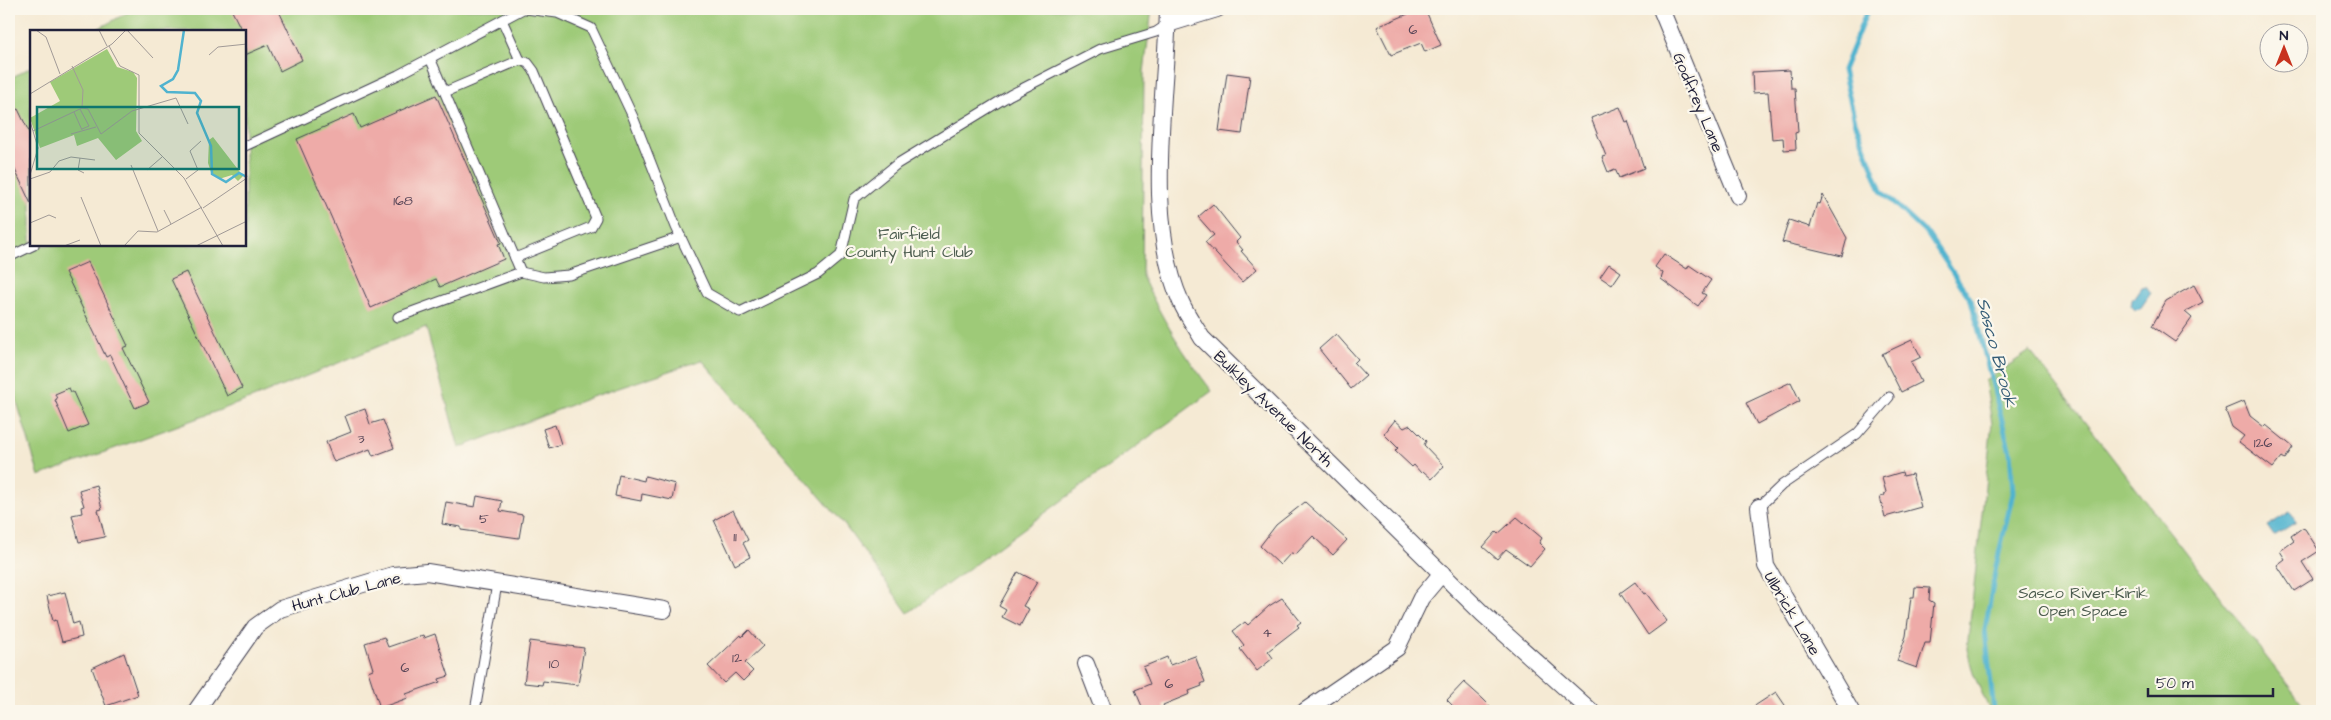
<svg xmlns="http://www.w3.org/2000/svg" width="2331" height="720" font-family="'Architects Daughter',sans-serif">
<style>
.green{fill:#9eca78;stroke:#60765a}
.water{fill:#50b3cf;stroke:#396a85}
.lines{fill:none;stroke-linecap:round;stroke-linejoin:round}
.stream{stroke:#50b3cf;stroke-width:5}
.building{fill:#eeaba8}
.service-casing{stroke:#424052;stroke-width:11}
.minor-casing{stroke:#424052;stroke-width:18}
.service{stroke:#fff;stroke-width:9}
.minor{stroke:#fff;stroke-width:16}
.labels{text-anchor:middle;stroke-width:4.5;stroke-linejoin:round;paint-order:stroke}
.number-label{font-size:14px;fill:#554456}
.street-label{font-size:16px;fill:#22223b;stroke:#fbf7ec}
.park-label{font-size:16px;fill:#4d5d50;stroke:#fbf7ec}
.water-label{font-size:18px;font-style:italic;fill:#345c76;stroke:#fbf7ec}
.inset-river{fill:none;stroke:#50b3cf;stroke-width:2.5}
.inset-road{fill:none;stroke:#a19a97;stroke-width:1}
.view{fill:#0f766e;fill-opacity:0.15;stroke:#0f766e;stroke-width:2.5}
.inset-edge{fill:none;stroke:#22223b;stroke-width:2.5}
</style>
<rect width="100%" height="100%" fill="#fbf7ec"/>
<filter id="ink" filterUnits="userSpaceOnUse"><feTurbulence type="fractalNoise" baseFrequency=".02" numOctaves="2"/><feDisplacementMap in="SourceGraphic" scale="10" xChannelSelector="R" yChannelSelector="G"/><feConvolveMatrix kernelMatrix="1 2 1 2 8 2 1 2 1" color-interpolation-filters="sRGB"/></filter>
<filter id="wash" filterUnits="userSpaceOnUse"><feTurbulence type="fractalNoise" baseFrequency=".0096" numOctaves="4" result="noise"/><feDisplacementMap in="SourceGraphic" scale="20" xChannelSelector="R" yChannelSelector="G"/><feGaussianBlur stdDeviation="1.12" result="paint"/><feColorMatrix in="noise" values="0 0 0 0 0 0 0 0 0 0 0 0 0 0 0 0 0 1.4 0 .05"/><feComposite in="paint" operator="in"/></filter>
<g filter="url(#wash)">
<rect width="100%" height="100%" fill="#f5ead4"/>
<!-- green -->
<g class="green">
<path d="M134,9H1152L1144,72L1142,276C1161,317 1184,355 1212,391L908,613L843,523L702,360L589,398L459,448L426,327L253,398L39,476L9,375V79L31,67V245H245V31H94Z"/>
<path d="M2030,351L2308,711H1990L1973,673L1967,649L1992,423L1985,381Z"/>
</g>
<!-- water -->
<g class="water">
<path d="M2146,286L2151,293L2140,309L2135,310L2131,306L2132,300L2141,287Z"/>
<path d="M2290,512L2296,522L2274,536L2267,526Z"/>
</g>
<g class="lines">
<!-- stream -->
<path class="stream" d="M1868,9L1843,70L1855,121L1881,191L1928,235L1971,300L2010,452L2013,493L1996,566L1985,630L1994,711"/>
</g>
<g id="blocks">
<!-- building -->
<g class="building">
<path d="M231,9H278L302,60L280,71L268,45L245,55V31H242Z"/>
<path d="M1410,9H1425L1441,45L1425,52L1421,43L1391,55L1377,27L1408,14Z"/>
<path d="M1790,70L1791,88H1795L1798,132L1795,133L1796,149L1784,150L1783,138L1772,139L1768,92L1753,93L1752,72Z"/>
<path d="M1227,73L1250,76L1242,134L1219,131Z"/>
<path d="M436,95L501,243L498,244L504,259L440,287L436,279L371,308L297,139L354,114L360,128Z"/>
<path d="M1620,107L1626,122L1628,121L1644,168L1619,178L1615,169L1608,172L1602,157L1606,156L1591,118Z"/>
<path d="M18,109L31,136V204L9,157V113Z"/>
<path d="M1823,195L1847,238L1842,256L1782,242L1789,220L1810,227L1817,203L1820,204Z"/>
<path d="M1213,204L1240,238L1236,242L1243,250L1241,251L1257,269L1242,282L1205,242L1214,235L1198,217Z"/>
<path d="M1664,254L1687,269L1689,265L1711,280L1702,293L1706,295L1698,306L1661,279L1663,273L1655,267Z"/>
<path d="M88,262L128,346L123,348L149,402L135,408L110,355L106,357L65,272Z"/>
<path d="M1609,264L1621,272L1612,285L1600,277Z"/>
<path d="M186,272L242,388L227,396L171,279Z"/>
<path d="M2194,285L2203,302L2185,312L2192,318L2175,342L2152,326L2166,301Z"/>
<path d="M1336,334L1358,359L1354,363L1366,376L1351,389L1319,349Z"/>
<path d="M1912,340L1921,357L1911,362L1921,382L1901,392L1882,354Z"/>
<path d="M1791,382L1800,401L1757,424L1746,403Z"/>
<path d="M69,388L71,392H73L88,425L69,433L55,400L57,399L55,394Z"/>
<path d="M2244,401L2250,416L2264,427L2266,425L2293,447L2285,459L2282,457L2273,468L2239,442L2244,436L2232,427L2225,409Z"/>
<path d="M365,409L370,424L383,420L394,448L373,456L370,449L334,462L326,442L351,432L345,416Z"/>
<path d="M1395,420L1404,428L1410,425L1426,441L1424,445L1444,466L1432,479L1423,471L1421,473L1414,465L1412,467L1395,451L1398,448L1384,434Z"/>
<path d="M555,425L561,444L549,448L543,429Z"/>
<path d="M1902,472L1903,476L1912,474L1921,507L1885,517L1880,497L1884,496L1886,492L1882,478Z"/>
<path d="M619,475L644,481L645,476L675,484L672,500L642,494L641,501L615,496Z"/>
<path d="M96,485L102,509L98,510L105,537L79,542L72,515L82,513L81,507L84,506L79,490Z"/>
<path d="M477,496L502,501L500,511L523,515L519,538L461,530V527L442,524L446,502L475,507Z"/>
<path d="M1305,502L1347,540L1333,555L1313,536L1296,554L1291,553L1280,565L1260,546L1276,525Z"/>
<path d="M733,510L748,540L743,543L750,557L735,565L714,520Z"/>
<path d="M1517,517L1542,538L1539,543L1545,549L1530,566L1506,549L1497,559L1483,547L1496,532L1498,534Z"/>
<path d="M2302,528L2305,529L2319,551L2302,562L2313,579L2294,591L2277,565L2285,559L2280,551L2294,541L2291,536Z"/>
<path d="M1018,572L1037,582L1023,606L1029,609L1020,626L1002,617L1006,610L999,606Z"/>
<path d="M1635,582L1644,594L1646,593L1667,621L1648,635L1620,593Z"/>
<path d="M1915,587L1930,588L1929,600L1934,603L1930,643H1925L1917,668L1897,661L1906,636L1911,597H1914Z"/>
<path d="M65,592L73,624L79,622L82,637L62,642L56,620L53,621L47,596Z"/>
<path d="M1282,598L1301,622L1297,625L1299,627L1268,651L1273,658L1257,671L1240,649L1244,645L1233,631L1245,622L1248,625L1269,606Z"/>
<path d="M749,630L763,646L745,663L753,671L743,681L735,673L724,683L708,666L741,635L742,637Z"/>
<path d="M435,634L449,676L439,679L440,682L406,694L408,698L380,708L368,671L373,669L365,643L384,637L388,647L423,635L424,638Z"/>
<path d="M530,641L584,648L578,685L543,681L542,685L524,683Z"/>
<path d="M124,653L138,695L106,706L92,668Z"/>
<path d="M1195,656L1205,682L1201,684L1202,686L1189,691L1190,694L1163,705L1166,711H1144L1135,690L1150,684L1143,667L1167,657L1170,665Z"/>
<path d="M1464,682L1483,699L1495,711H1458L1447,700Z"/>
<path d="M1776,692L1789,711H1747Z"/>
</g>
</g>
</g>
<g filter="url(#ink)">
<use href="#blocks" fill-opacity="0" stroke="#424052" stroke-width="1"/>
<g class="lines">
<!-- service casing -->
<g class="service-casing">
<g id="service">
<path d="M526,9L557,13L591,28L633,117L676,227L707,293L740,312L818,274L841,255L854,199L897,164L1010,95L1100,49L1156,32L1168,24"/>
<path d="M502,20L520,60L528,63L534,71L596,218L591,227L515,258"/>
<path d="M430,58L521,272"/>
<path d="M445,92L520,60"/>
<path d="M245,146L398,75L523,9"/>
<path d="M9,257L34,245"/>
<path d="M398,317L521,272L544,277L569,275L681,237"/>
<path d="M1759,507L1782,485L1857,434L1889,397"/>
<path d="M475,711L497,584"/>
</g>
</g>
<!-- minor casing -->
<g class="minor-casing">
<g id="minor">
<path d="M1168,9C1166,98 1144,220 1181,302C1186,314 1195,326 1202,338L1483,614L1591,711"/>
<path d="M1661,9L1738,196"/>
<path d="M1168,24L1217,9"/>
<path d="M1759,507L1766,566L1851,711"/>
<path d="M1086,664L1104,711"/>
<path d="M196,711L255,627L280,609L393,575L427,572L664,610"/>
<path d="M1305,711L1397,648L1421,598L1442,573"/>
</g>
</g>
<!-- service -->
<use href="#service" class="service"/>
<!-- minor -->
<use href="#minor" class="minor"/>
</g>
</g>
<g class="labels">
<!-- number labels -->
<g class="number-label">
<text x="1413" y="34">6</text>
<text x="403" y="205">168</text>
<text x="361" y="443">3</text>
<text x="2263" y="447">126</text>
<text x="484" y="523">5</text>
<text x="735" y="541">11</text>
<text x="1267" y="637">4</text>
<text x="737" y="662">12</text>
<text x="554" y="668">10</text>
<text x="405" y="672">6</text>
<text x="1169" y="688">6</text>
</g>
<!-- street labels -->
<g class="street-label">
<text transform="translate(1699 102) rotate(67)" y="6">Godfrey Lane</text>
<text transform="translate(1274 408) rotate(44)" y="6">Bulkley Avenue North</text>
<text transform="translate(346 591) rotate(-15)" y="6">Hunt Club Lane</text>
<text transform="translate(1793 613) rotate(59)" y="6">Ulbrick Lane</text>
</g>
<!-- park labels -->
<g class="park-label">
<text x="909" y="239">Fairfield<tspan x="909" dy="18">County Hunt Club</tspan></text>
<text x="2083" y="598">Sasco River-Kirik<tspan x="2083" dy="18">Open Space</tspan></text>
</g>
<!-- water labels -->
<g class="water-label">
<text transform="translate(1997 352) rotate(75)" y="6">Sasco Brook</text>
</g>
</g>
<!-- overview -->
<g transform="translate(30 30)">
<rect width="216" height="216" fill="#f5ead4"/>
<path d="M77,19L87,37L103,42L107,48L106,101L112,111L86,130L68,108L47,116L44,105L10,118L0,88L30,71L20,52ZM183,107L213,146L208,151L202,145L189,149L181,142L178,133L179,110Z" fill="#9eca78"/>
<path class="inset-river" d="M154,0L148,40L143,49L131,56L137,62L165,63L171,71L167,83L181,116L182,144L196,152L209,143L217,147"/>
<path class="inset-road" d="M6,0L16,7L30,44M69,0L77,16M97,0L123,28M79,16L90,36L109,45V103L154,148L193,216M179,25L188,17L217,14M42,36L53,60L52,78M0,64L82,14L96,0M52,78L58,79L71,104L102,81L146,68L158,94M50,79L59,96L52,99M44,82L52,100M0,91L8,118L0,145M3,101L52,78M41,104L66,97M50,128L48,140L54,143M101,135L128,201M117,140L132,127M0,149L20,142L29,131L41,127L65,130M156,149L168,140L160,121L171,111M51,167L71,216M173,178L217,148M134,180L141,194M0,193L19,185L26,188M34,216L50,210M94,216L108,201L127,202L172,177M166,216L217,191"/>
<path class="view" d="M7,77H209V139H7Z"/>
<rect width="216" height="216" class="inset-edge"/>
</g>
<!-- margin -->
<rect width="2331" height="720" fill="none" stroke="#fbf7ec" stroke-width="30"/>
<!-- north arrow -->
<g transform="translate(2284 48)"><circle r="24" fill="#fbf7ec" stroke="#a4a2a5"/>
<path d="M0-4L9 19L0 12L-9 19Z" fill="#c8321e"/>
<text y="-8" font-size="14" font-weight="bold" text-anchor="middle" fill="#22223b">N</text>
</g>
<!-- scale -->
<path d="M2148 688v8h125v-8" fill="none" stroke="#22223b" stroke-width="2.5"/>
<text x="2156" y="688" font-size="15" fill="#22223b" stroke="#fbf7ec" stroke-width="4" paint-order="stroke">50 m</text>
</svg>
